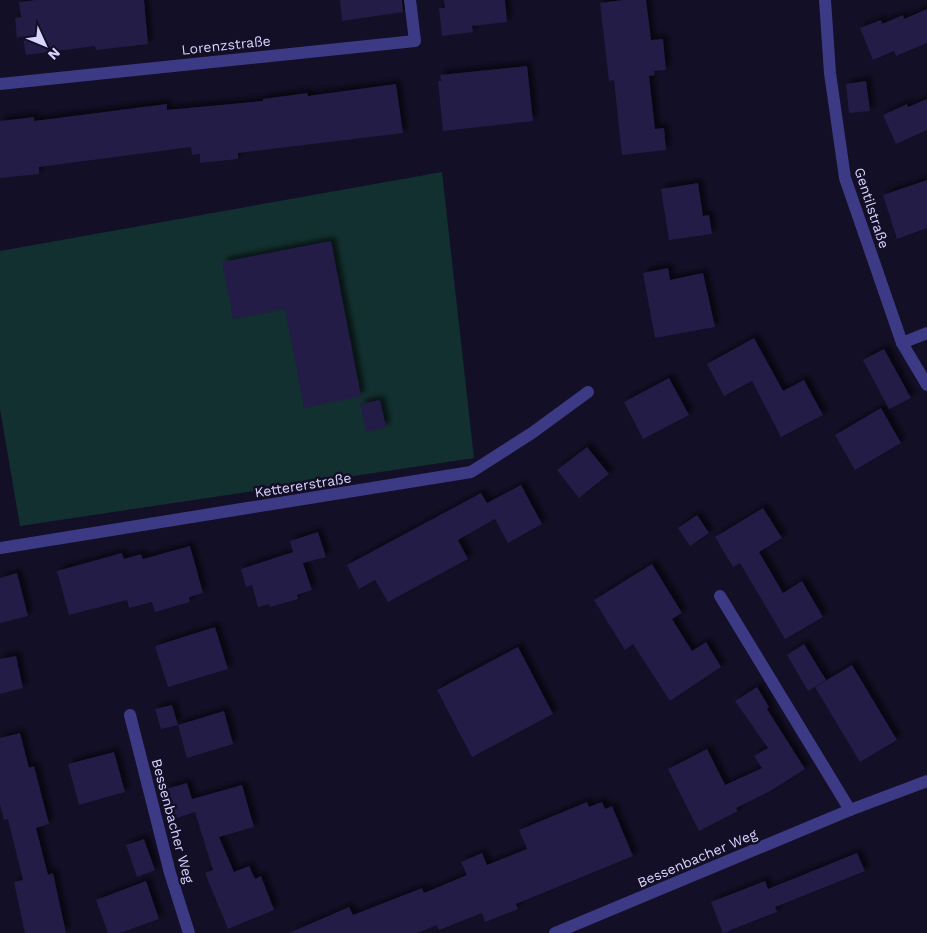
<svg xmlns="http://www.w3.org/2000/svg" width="927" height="933" font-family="'Work Sans',sans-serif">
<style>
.green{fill:#12302f}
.building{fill:#241b47;filter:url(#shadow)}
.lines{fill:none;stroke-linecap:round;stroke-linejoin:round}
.minor{stroke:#3d3a85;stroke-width:12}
.labels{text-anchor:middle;stroke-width:5;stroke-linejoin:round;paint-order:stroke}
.street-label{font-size:14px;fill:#d9d4ff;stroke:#130f26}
</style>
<defs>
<filter id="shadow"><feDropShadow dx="4.5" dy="-4.5" stdDeviation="2.5" flood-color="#0009"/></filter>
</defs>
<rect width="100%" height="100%" fill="#130f26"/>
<!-- green -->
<path class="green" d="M442,172L474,458L20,526L0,409V251Z"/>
<!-- building -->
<g class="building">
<path d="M36,0H144L148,44L96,50L95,46L26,55L23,37L17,38L15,18L21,17L19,2Z"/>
<path d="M340,0H402L403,12L342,21Z"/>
<path d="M444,0H505L507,22L472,26L473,32L442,36L439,8H445Z"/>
<path d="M623,0H646L651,40L663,39L666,70L654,71L655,75L649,76L655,129L664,128L666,150L622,155L614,80L609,81L600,3Z"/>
<path d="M927,9V43L896,56L894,51L873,60L860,28L881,20L882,24L903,15L904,19Z"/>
<path d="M527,66L533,121L443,131L438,81H441L440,75Z"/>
<path d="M866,81L870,111L849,113L846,84Z"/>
<path d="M396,84L403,133L238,153V159L200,163V154L192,155L191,147L39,167V174L0,178V121L34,117V121L167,104V110L263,101V99L307,93L308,96Z"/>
<path d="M927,99V130L896,144L883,115L907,104L908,107Z"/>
<path d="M927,180V228L897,239L883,195Z"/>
<path d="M698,183L703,216L709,215L712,234L669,240L661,189Z"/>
<path d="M331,241L361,396L304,408L285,309L233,319L222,262Z"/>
<path d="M668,268L670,280L703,273L715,327L655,338L643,273Z"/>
<path d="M754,338L783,391L804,380L823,415L781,437L752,381L724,396L707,364Z"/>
<path d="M884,349L911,398L889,409L863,360Z"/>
<path d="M669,378L689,415L643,439L624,402Z"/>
<path d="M380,400L386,427L366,432L360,404Z"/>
<path d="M881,408L901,443L855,470L835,435Z"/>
<path d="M587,447L609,474L579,498L557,470Z"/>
<path d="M521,485L542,524L508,543L495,519L458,540L468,559L388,602L375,580L359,589L347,565L481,493L487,503Z"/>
<path d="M763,508L782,538L759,552L783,593L802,581L823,617L785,639L740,563L733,567L715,537Z"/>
<path d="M697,515L709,533L690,546L678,528Z"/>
<path d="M318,532L326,557L303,563L312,590L297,595L298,599L270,607L269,604L258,607L252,585L246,587L241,569L293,552L290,541Z"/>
<path d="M190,546L203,593L189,597L190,602L155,612L152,602L129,608L127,600L69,615L57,571L122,553L124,559L141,554L143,559Z"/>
<path d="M652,564L682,613L672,619L692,651L706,642L721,667L670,701L633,644L625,650L594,600Z"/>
<path d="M17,573L28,616L0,623V578Z"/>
<path d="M215,627L228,669L168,687L155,646Z"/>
<path d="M804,644L826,680L808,691L787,655Z"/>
<path d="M518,647L553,714L472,757L437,690Z"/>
<path d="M16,656L23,688L0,694V659Z"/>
<path d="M852,665L897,740L860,762L815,687Z"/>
<path d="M757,687L769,707L767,709L805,769L772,790L736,808L738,811L699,831L668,769L707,749L725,785L762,768L754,756L768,748L735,701Z"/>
<path d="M172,705L178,725L161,729L155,709Z"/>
<path d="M224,711L233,744L187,758L178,725Z"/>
<path d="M20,733L29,768L34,766L49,824L36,828L48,875L53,873L66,933H25L14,882L23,880L8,819L4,820L0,804V738Z"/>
<path d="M114,752L125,792L79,805L68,764Z"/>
<path d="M187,783L192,799L242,785L254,827L219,837L234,872L249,866L255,879L261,876L274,910L228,929L205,873L213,870L195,812L174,819L166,789Z"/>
<path d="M587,802L589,807L602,802L605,809L612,806L633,856L516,904L518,909L485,922L482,913L439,930L437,925L417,933H289L349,907L353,915L422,888L424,893L467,875L461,862L482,853L487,865L527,849L519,830Z"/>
<path d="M144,839L155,870L137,877L126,845Z"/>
<path d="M857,853L865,871L775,907L777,912L723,933L711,902L765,881L768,889Z"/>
<path d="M146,881L159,919L120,933H108L96,900Z"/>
</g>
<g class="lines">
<!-- minor -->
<g class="minor">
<path d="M825,0L830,73L845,178L902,343L927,385"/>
<path d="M0,84L415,41L410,0"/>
<path d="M902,343L927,333"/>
<path d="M0,548L471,472L532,433L588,392"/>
<path d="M720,596L850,810"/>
<path d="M130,715L170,873L189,933"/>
<path d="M555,933L850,810L927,781"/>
</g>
</g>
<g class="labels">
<!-- street labels -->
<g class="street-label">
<text transform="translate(226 45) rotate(-6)" y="5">Lorenzstraße</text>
<text transform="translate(872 208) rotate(72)" y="5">Gentilstraße</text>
<text transform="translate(303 485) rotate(-9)" y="5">Kettererstraße</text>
<text transform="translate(173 821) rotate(75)" y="5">Bessenbacher Weg</text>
<text transform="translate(697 858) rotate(-23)" y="5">Bessenbacher Weg</text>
</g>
</g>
<!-- north arrow -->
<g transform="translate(45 45) rotate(134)" stroke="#130f26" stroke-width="4" paint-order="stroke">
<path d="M0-4L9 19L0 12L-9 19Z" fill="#d9d4ff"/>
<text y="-8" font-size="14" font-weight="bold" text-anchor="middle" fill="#d9d4ff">N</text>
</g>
</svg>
